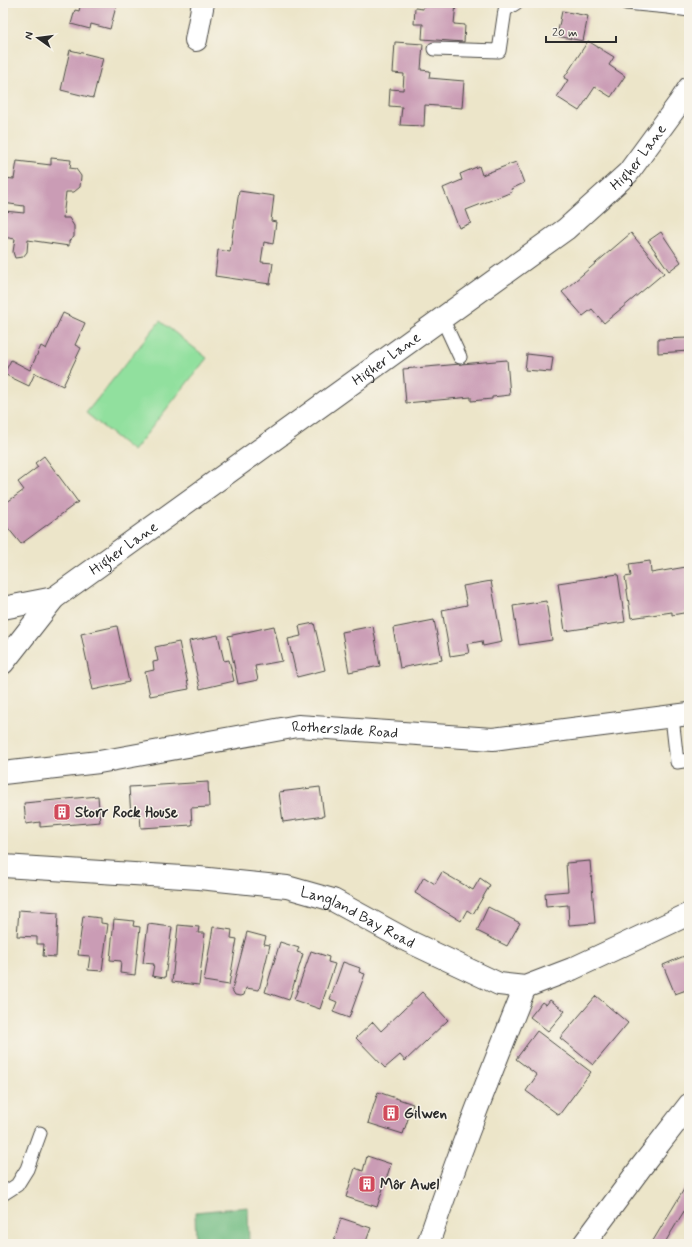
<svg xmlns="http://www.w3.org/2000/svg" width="692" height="1247" font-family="Mynerve,sans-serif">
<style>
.green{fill:#91e09e;stroke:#5e8664}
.forest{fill:#74be85;stroke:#507458}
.building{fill:#ca9cb5}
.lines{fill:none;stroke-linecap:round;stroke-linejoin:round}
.service-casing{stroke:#484743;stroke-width:15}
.minor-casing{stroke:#484743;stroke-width:24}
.tertiary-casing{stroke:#484743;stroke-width:24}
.service{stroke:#fff;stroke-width:13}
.minor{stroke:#fff;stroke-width:22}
.tertiary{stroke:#fff;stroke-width:22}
.labels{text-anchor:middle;stroke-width:3;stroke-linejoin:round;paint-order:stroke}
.street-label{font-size:15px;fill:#2b2b2b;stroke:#f7f3e8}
.poi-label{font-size:15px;font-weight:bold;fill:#2b2b2b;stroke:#f7f3e8;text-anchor:start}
</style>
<rect width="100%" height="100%" fill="#f7f3e8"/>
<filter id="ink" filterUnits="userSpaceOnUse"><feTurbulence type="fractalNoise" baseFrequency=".025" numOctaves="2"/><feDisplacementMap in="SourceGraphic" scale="8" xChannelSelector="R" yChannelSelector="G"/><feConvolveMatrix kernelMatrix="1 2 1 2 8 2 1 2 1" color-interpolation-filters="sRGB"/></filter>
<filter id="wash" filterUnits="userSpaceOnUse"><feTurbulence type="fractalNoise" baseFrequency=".012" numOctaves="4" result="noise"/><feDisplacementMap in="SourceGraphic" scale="16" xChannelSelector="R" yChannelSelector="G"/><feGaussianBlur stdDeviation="0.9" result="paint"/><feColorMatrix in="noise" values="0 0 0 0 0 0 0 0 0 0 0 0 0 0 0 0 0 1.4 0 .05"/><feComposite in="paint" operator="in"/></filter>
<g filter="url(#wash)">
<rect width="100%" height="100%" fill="#ece5c9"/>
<!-- green -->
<path class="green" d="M160,321L207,358L133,451L86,413Z"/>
<!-- forest -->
<path class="forest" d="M248,1207L249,1244H196L195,1212Z"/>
<g id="blocks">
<!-- building -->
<g class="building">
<path d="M81,3H117L110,29L91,24L90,29L71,24L75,10L79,11Z"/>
<path d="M424,3H456L454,24L465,25L464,42L422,39L423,24H414L415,8L423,9Z"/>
<path d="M562,11L588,16L583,41L557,36Z"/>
<path d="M588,41L614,57L609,65L625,76L611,97L595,87L579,111L557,97L568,80L564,78Z"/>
<path d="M395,42L423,44L421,70L430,71L429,78L464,81L462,108L425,105L424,126L400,125L402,107L389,106L390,89L403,90L404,74L393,73Z"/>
<path d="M70,50L103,58L93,98L61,90Z"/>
<path d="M51,158L71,160L70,168L76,169L81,176L80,187L74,192H66L63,218H69L74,226V237L69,241V246L28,240L27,252L23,257L15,258L13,252L15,239L3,237L4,211L24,213V206L3,203V178L14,179L17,161L51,165Z"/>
<path d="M516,162L524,183L511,189L512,192L466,210L471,223L459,228L443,188L462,180L460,174L479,166L482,175Z"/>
<path d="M239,191L274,196L271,221L276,222L273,244L264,242L261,262L273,263L270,284L215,276L218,250L230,252Z"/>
<path d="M661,232L681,262L669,271L648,241Z"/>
<path d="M631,233L664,273L604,323L592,309L583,316L562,292Z"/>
<path d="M63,313L85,323L75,345L81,348L63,386L35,373L29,386L4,374L11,360L30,370L41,346L46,349Z"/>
<path d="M689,338V351L658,353V339Z"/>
<path d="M527,354L553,357L551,372L525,370Z"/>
<path d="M507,360L510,395L492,397V399L471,401V397L406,403L403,369Z"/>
<path d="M44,456L78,502L21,544L8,528L3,532V505L24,490L18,482L38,467L35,463Z"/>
<path d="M650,561L651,573L686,567L689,584V612L672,615V612L631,618L625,577L631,576L629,564Z"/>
<path d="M618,574L625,622L565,631L558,583Z"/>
<path d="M491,581L502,642L483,646L482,641L467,644L469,653L450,656L442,610L467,605L463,586Z"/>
<path d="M546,601L552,640L519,645L513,606Z"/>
<path d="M434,620L442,660L400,668L393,628Z"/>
<path d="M314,623L325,670L297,677L288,639L301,636L299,626Z"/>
<path d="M117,626L129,682L93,690L81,634Z"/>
<path d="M274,626L282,661L255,666L258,680L238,684L228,636Z"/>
<path d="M373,626L380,666L349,672L342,632Z"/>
<path d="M218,635L224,661L229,660L234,681L200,689L189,641Z"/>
<path d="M179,642L189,689L150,696L145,672L154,670L153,662L158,661L155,647Z"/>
<path d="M208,782L209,807L191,808L192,825L141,828L140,815L131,816L129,787Z"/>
<path d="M320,787L324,816L283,822L279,792Z"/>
<path d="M98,796L100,822L40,827V822L26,824L24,803Z"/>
<path d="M590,861L595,923L569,925L568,905L546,907L545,893L568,891L566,863Z"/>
<path d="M442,872L473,890L480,878L490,885L473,914L467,910L461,921L415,893L424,877L435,884Z"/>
<path d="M488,907L520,923L507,946L477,931Z"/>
<path d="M19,910L58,913L56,957L43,956L44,944H37V937L17,936Z"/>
<path d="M83,916L101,918V923L108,924L102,971L88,970L90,956L78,955Z"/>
<path d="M114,919L134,921L133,926L140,927L135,975L120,973L121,961L110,960Z"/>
<path d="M148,924L172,927L165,978L152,976L154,964L143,963Z"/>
<path d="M178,925L199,927L198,933H205L199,985L172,982Z"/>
<path d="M213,927L232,930L231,938L237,939L229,985L204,981Z"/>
<path d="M247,932L266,937L264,944L270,945L259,990L246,988L244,995L241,996L235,995L232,990Z"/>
<path d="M280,942L299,948L297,952L303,954L289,1000L265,992Z"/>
<path d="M311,951L329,957L328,962L335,964L320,1009L294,1000Z"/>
<path d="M689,954V989L675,994L663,965Z"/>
<path d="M343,962L360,968L359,972L365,974L349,1018L333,1012L337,1002L330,999Z"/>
<path d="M422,992L448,1020L405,1061L400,1055L385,1068L356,1038L373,1022L381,1031Z"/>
<path d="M596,996L628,1023L593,1065L560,1038Z"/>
<path d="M550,1000L565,1011L548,1031L530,1017L542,1002L546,1005Z"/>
<path d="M537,1031L591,1072L559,1115L526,1091L537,1075L516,1059Z"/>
<path d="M378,1092L413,1104L403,1134L368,1123Z"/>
<path d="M367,1156L391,1164L377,1207L346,1197L355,1168L363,1171Z"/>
<path d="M689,1181V1203L664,1244H651Z"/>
<path d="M341,1218L371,1228L365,1244H333Z"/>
<path d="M689,1233V1244H682Z"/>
</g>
</g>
</g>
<g filter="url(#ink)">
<use href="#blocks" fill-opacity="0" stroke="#484743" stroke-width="1"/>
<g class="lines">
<!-- service casing -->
<g class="service-casing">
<g id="service">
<path d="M626,3L668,7L689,10"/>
<path d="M434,49L499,51L505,10L516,3"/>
<path d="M442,318L460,357"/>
<path d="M672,717L677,762L689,760"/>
<path d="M3,1194L17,1185L27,1169L40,1133"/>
</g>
</g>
<!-- minor casing -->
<g class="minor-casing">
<g id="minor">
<path d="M196,40L203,3"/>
<path id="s1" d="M3,773L99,762L298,726L493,739L689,714"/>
<path id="s2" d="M3,866L199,878L287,887L333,900L408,941L499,984L525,987L572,969L689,914"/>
<path d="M428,1244C457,1157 491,1072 525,987"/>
<path d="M584,1244L641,1167L689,1105"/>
</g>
</g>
<!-- tertiary casing -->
<g class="tertiary-casing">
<g id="tertiary">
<path d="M3,608L54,598"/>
<path id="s3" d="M3,663L54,598L566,229L628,173L680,102L689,88"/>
</g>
</g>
<!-- service -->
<use href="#service" class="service"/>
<!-- minor -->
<use href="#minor" class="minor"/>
<!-- tertiary -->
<use href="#tertiary" class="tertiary"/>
</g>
</g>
<!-- icons -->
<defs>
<g id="building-square" transform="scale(0.9)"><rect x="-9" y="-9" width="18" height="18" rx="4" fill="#d1495b" stroke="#f7f3e8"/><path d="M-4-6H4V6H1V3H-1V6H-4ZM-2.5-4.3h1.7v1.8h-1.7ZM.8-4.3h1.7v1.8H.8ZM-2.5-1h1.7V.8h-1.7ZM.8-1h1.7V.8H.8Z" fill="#fff"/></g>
</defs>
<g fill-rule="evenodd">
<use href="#building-square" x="62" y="812"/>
<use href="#building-square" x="391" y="1113"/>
<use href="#building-square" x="367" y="1184"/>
</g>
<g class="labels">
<!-- street labels -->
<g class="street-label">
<text dy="5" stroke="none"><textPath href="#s3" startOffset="816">Higher Lane</textPath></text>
<text dy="5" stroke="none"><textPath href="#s3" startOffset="492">Higher Lane</textPath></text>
<text dy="5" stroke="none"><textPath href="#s3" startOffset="168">Higher Lane</textPath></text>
<text dy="5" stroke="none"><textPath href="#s1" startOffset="346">Rotherslade Road</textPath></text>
<text dy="5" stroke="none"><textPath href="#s2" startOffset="362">Langland Bay Road</textPath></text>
</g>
<!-- poi labels -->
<g class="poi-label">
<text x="75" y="817">Storr Rock House</text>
<text x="404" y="1118">Gilwen</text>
<text x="380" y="1189">Môr Awel</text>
</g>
</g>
<!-- margin -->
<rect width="692" height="1247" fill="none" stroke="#f7f3e8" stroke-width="16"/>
<!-- north arrow -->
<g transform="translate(38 38) rotate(284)" stroke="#f7f3e8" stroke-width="3" paint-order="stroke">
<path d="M0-3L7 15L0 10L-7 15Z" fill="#2b2b2b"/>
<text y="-6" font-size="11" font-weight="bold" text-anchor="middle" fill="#2b2b2b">N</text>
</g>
<!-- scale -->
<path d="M546 36v6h70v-6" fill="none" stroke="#2b2b2b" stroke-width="2"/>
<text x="552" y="36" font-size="12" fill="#2b2b2b" stroke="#f7f3e8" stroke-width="3" paint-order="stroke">20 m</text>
</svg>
